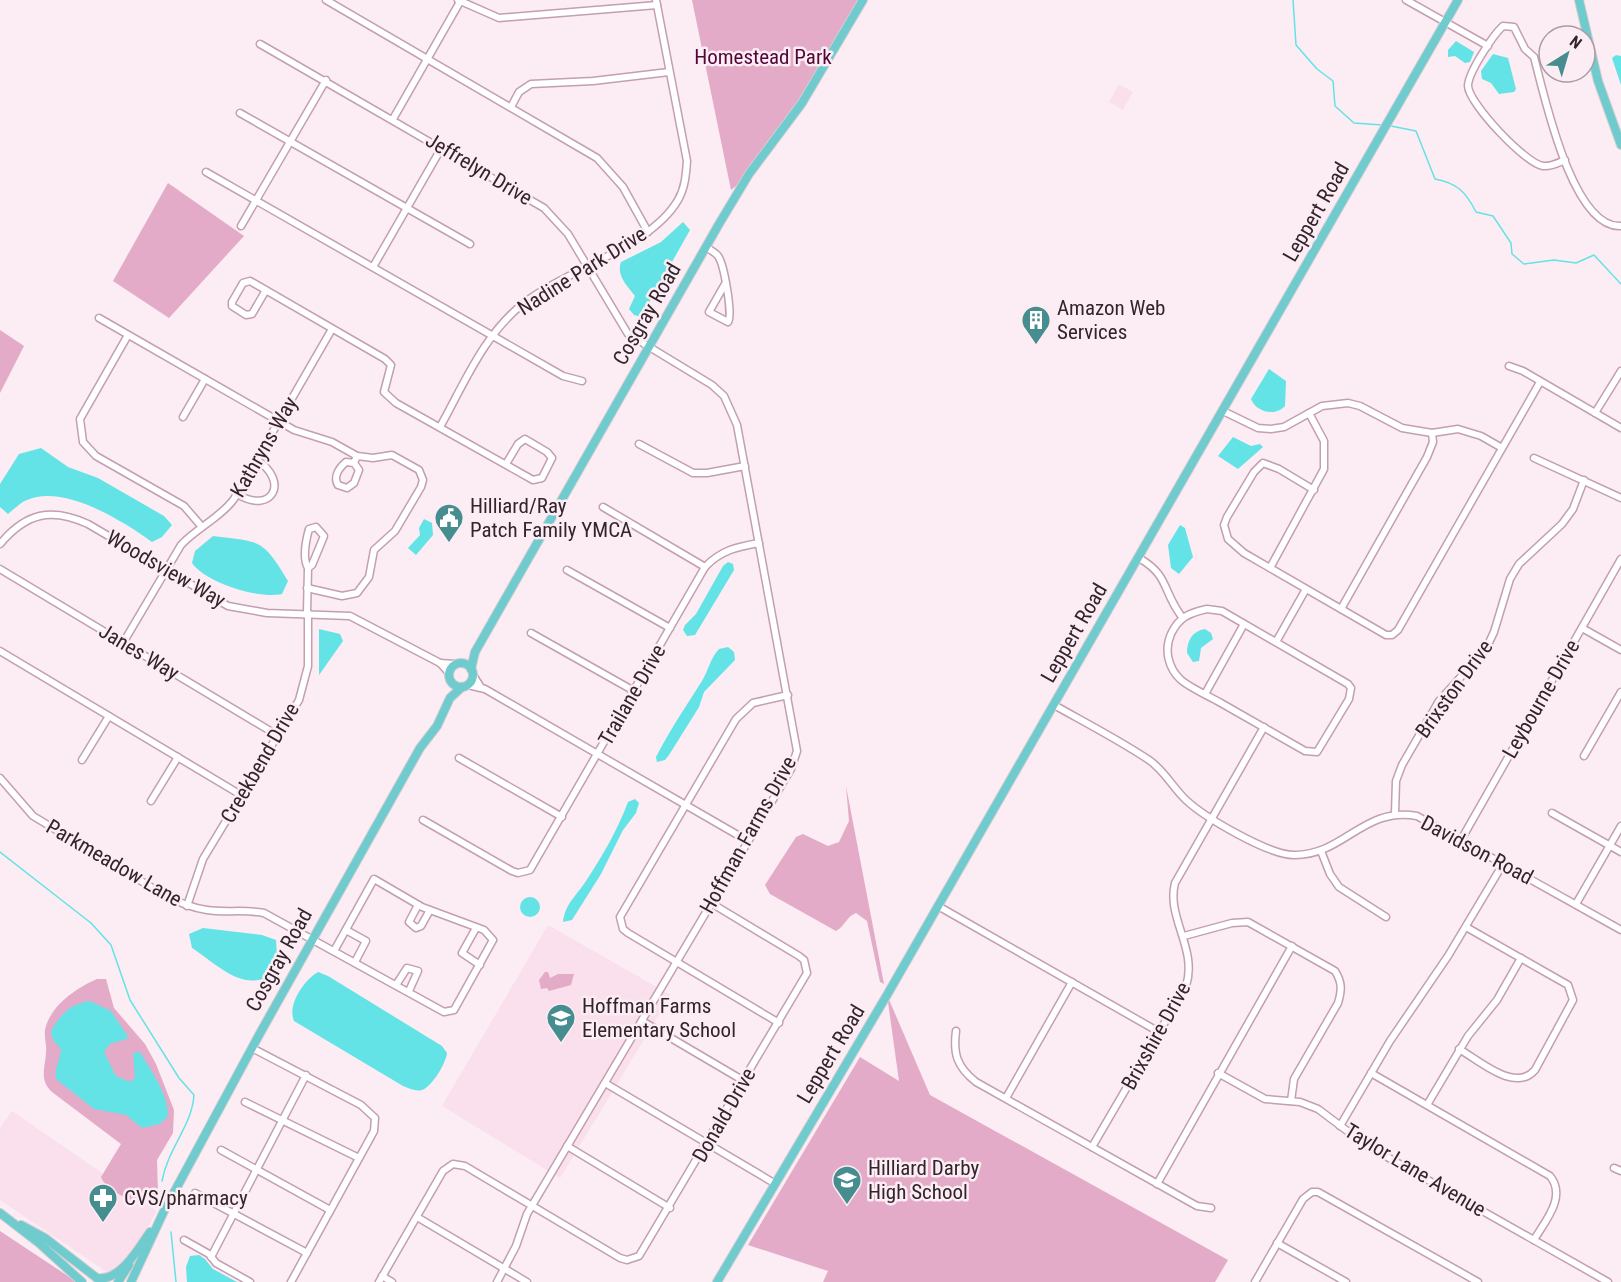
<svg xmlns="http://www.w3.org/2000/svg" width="1621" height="1282" font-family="'Roboto Condensed',sans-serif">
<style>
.built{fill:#fadfec}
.green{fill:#e3abc7}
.water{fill:#63e3e6}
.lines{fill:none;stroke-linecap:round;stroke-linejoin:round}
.stream{stroke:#63e3e6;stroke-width:1.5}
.minor-casing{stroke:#c39fb0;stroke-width:9}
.major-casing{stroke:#d2cfd0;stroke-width:10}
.minor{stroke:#fff;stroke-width:6}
.major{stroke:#6fcbcd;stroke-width:8}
.labels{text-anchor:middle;stroke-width:5;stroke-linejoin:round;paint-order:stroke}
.park-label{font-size:21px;fill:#510737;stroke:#fcecf3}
.street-label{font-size:21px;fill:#32242b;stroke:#fcecf3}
.poi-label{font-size:21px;fill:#32242b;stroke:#fcecf3;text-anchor:start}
</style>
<rect width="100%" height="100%" fill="#fcecf3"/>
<!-- built -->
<g class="built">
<path d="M1119,84L1133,92L1123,110L1109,102Z"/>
<path d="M548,925L671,995L560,1178L442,1106Z"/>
<path d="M12,1111L157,1211L121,1272L110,1274L0,1200V1128Z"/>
</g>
<!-- green -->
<g class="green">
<path d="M692,0H863L808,93L745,179L731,190Z"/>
<path d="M168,183L244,236L169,318L113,281Z"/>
<path d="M0,330L24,346L0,393Z"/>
<path d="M846,786L884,984L880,982L867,921L856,913C846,917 845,926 836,931L770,894L765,885L796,837L803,834L828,846L839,842L849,821Z"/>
<path d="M545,972H548L550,978L558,974H574L571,985L549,991L547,988L541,989L539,980Z"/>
<path d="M97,979H106L114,1008L145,1044L156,1064L174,1110L173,1133L157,1160L158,1194L137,1202C125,1198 106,1190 101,1177L121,1144L52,1092C39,1080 45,1068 46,1053C47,1046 44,1038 45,1030C50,1006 76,988 97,979Z"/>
<path d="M887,995L930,1095L1228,1260L1215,1282H823L828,1271L748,1245L860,1057L899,1081Z"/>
<path d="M0,1231L77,1282H0Z"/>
</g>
<!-- water -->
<g class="water">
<path d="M1456,41L1474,52L1470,62L1465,63L1455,56L1448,57V50Z"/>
<path d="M1493,54L1508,58L1516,89L1514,92L1499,94L1491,83L1482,79L1481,71Z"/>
<path d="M1616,55L1621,56V85L1612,58Z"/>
<path d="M683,222L690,230L641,317L634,315L629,309L635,296C627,286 616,275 621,262L661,242Z"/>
<path d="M1269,369L1286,381L1285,406C1275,417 1256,412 1251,399Z"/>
<path d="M1233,437L1251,446L1260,444L1263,447L1238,469L1218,456Z"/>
<path d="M41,448L68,467L98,478L164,516L172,525L162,537L152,542C123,521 64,484 27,500C21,502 14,509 8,514L0,507V484L19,454Z"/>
<path d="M424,519L432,523L433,535L416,555L408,548L420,535L419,528Z"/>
<path d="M1180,525L1185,528L1193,557L1179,574L1171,568L1168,545Z"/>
<path d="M213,536C261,542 262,538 288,581L282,594C258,599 206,583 192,563L195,551Z"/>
<path d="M728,562L733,564L734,570L695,635L687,636L683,630L685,625L696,614L723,566Z"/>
<path d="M319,629L340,634L343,641L319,675Z"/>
<path d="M1205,629L1211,633L1213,639L1201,648L1199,661L1193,662L1187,653C1187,641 1192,631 1205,629Z"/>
<path d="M728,647L734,652L735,660L704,692L699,707L669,755L665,760L657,762L656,757C670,730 686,706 702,681C709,669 710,659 719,649Z"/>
<path d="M635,799L639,803L636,813L623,830L601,874L572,920L563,922C565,904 577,895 586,881C602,857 618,829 628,802Z"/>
<circle cx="530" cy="907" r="10"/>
<path d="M203,928L262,935L276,940L277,956L263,979C237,987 214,962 192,948L189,934Z"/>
<path d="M318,972L328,976L442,1046L447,1053C446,1063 432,1087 422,1090C416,1092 409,1088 403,1086L294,1021C287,1005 304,980 318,972Z"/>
<path d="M90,1001L111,1011L129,1038L110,1044L104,1052L116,1076L130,1082L135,1078L133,1053L140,1052C151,1071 168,1093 168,1116L160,1124L142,1128L126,1115L94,1109L56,1079C54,1068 60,1061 61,1049L53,1040L51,1031C61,1014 70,1004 90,1001Z"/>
<path d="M199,1255L205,1259L213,1269L237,1282H187L186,1267L190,1256Z"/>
</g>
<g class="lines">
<!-- stream -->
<g class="stream">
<path d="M1293,0L1296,45L1317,69L1333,81L1335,106L1354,123L1382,125"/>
<path d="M1391,126L1416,131L1435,179C1457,183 1466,192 1476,212L1493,216L1511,243L1512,254L1524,264L1554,260L1576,263L1594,255L1621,284"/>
<path d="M0,852L91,923L111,945L130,1000L179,1078L194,1095C192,1126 168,1148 162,1181"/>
<path d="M171,1232L176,1282"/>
</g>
<!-- minor casing -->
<g class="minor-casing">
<g id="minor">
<path d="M326,0L597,158L623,187L648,232"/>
<path d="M458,0L499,18L657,5"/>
<path d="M1406,0L1488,46"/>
<path d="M260,44L544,208L568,234L628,334L712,385L724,396L737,425L797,751L791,769L527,1214L516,1246L497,1282"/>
<path d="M511,107L519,92L531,84L593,81L669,72"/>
<path d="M240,113L470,244"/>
<path d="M393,119L461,0"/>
<path d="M1565,160C1558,163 1551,167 1543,166C1526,164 1469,104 1468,86C1468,73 1493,35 1503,26L1514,27L1525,49L1534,57C1544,94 1572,229 1621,226"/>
<path d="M206,172L563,376L582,381"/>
<path d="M241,226L326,80"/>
<path d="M706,247C710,250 715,252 718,256C724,264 733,315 728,322L709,312L725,284"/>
<path d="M373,267L442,147"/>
<path d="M266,290L252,314L246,315L232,306V302L243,283L250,281L385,359L391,365L384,392L396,403L533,480L542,478L552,458L547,452L525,439L518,444L506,464"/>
<path d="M99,318L294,430L332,442L357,456L373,458L392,455L419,470L423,480L421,487L395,531L374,550L369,577L357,593L342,596L307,588"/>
<path d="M128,335L80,419L83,442L96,456L184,506L202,527"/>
<path d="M1509,366L1523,371L1621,428"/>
<path d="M1223,411L1258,428L1271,429L1284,427L1322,406L1348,403L1360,406L1402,428L1432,433L1458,429L1481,436L1502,448"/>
<path d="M1595,413L1621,371"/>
<path d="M183,417L205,379"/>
<path d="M440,427C464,384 484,334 524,303C566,270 651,247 678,200C685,188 686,175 687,161L656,0"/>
<path d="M639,444L693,473H707L745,466"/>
<path d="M1534,458L1621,498"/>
<path d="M354,463L346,462C339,468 333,477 338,485L347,488L354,483L359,470L354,463L357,456"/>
<path d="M1314,490L1279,469L1263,463L1254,472L1227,517L1224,525L1228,539L1244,553L1386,635H1392L1398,630L1540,382"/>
<path d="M237,494C272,515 290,482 257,460"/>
<path d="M603,507L705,567"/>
<path d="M0,544C26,513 51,507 88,524L228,606L267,613L350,616L440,663L449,673"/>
<path d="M1139,558C1170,576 1162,591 1182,617"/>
<path d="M1270,568L1324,469V441L1309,413"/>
<path d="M0,569L277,735"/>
<path d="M567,570L670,628"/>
<path d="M1207,609L1222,611L1348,684L1351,688L1349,699L1317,752L1305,751C1277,735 1249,719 1221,703C1209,696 1192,689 1181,680C1168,668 1164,650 1171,634C1179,617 1189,613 1207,609Z"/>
<path d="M1341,609L1427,457L1433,442L1432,433"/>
<path d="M307,613L308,568C302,558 306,540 309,529L316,527L324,536L312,565L308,568"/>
<path d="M1582,628L1621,650"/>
<path d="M531,633L634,691"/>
<path d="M1276,642L1306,589"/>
<path d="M123,643L181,545C198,527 220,518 234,499L332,329"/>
<path d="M0,651L241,795"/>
<path d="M440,663L455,664"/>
<path d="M473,675L480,686"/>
<path d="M468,685L485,689L748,841"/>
<path d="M1205,694L1244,624"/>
<path d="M1054,705C1086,723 1119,740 1149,760C1164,770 1173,788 1186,800C1204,817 1270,856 1295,855C1344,855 1364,806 1417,816L1621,930"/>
<path d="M1584,756L1621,692"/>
<path d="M459,758L562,817"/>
<path d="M82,760L109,716"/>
<path d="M0,778L33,816L166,896C179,902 192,908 207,910C226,913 244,909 264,913L444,1012L454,1010L493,940L484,930L422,907L374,879L334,951"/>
<path d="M151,801L178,757"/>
<path d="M1552,813L1621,852"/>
<path d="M1395,814L1396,781L1402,765L1439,701L1486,649L1494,632L1510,579L1519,564L1562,524L1573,509L1584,480"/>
<path d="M423,820L512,871L518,873L530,870L705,567C721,550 737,547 759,543"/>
<path d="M1461,840L1621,559"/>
<path d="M1321,851L1330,874L1339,887L1386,917"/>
<path d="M1576,904L1621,826"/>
<path d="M418,905L409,922L416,928L421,926L430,910"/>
<path d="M187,906L203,859L299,700L308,666V613"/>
<path d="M938,906L1159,1032"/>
<path d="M476,928L462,953L480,965"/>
<path d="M346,930L366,941L355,962"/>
<path d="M1184,936L1232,923L1248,922L1335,971C1342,982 1342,990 1338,1003L1294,1079L1291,1101"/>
<path d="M396,985L407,968L418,971L409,991"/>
<path d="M642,1021L744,1081"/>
<path d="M779,1023L628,933L623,929L620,917L736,719L753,703L788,695"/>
<path d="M956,1031C953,1054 957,1067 976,1082L1197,1206L1211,1208"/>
<path d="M252,1048L361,1105L375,1118L374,1131L291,1282"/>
<path d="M1459,1049C1480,1061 1515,1093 1535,1070L1573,1000L1568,985L1466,927"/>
<path d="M1218,1073L1265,1099L1300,1102L1318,1109L1366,1145L1608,1282"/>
<path d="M1371,1073L1550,1176C1567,1197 1545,1221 1534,1240"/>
<path d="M605,1083L774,1183"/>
<path d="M1006,1098L1072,982"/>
<path d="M245,1102L359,1158"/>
<path d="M1427,1105L1468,1036L1497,1000L1521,958"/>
<path d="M1340,1126L1390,1041L1448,956L1503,864"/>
<path d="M567,1146L670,1208"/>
<path d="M1092,1147L1186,986C1198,949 1166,918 1175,883L1264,727"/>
<path d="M221,1150L330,1210"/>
<path d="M1614,1168L1621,1171"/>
<path d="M1157,1184L1292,946"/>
<path d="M195,1193L307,1253"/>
<path d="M417,1217L527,1282"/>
<path d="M184,1240L209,1254L216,1263L250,1282"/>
<path d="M1277,1243L1346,1282"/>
<path d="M211,1257L306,1075"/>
<path d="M382,1276L392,1282"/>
<path d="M379,1282L443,1171L453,1164L465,1166L620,1258L627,1260L639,1256L807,973L804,960L799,956L711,903"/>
<path d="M1255,1282L1303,1199L1312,1192H1318L1478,1282"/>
</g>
</g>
<!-- major casing -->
<g class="major-casing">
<g id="major">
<path d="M1579,0L1598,81L1621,145"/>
<circle cx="461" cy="675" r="12"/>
<path d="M471,669L475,652L719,224L749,174L802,103L863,0"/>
<path d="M0,1213L39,1243L82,1282"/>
<path d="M21,1225L45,1238L102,1282"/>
<path d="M97,1278C120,1282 139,1248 150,1232"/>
<path d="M118,1282L129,1265"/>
<path d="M131,1282L164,1211L259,1035L420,748L437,726L450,698L462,687"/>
<path d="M717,1282L887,995L1458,0"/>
</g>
</g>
<!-- minor -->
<use href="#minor" class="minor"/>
<!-- major -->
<use href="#major" class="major"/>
</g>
<!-- icons -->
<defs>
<g id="building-pin" transform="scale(1.5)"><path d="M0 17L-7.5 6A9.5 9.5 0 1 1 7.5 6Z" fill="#458d8e" stroke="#fcecf3"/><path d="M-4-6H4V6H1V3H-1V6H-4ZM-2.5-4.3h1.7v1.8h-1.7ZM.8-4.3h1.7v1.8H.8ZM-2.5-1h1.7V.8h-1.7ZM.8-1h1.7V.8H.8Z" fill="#fff"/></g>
<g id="civic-pin" transform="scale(1.5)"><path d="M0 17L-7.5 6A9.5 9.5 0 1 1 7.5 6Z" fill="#458d8e" stroke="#fcecf3"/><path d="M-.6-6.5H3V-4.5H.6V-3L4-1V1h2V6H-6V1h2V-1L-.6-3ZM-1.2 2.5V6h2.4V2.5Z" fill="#fff"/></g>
<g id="school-pin" transform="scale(1.5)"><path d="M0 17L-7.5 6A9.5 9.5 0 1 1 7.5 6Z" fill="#458d8e" stroke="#fcecf3"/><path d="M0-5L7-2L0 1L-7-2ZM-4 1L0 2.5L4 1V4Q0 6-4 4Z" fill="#fff"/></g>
<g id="pharmacy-pin" transform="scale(1.5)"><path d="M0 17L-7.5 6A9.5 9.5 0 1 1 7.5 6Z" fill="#458d8e" stroke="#fcecf3"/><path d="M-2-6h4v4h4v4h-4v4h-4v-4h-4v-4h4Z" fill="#fff"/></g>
</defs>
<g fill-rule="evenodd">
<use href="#building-pin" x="1036" y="320"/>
<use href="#civic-pin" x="449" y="518"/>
<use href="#school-pin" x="561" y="1018"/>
<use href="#school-pin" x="847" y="1180"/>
<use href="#pharmacy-pin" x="103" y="1198"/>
</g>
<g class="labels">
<!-- park labels -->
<g class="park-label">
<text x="763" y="64">Homestead Park</text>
</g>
<!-- street labels -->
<g class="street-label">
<text transform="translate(479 169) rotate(31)" y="7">Jeffrelyn Drive</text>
<text transform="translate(1316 212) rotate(-60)" y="7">Leppert Road</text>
<text transform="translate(582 271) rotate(-32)" y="7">Nadine Park Drive</text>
<text transform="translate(647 314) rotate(-60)" y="7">Cosgray Road</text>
<text transform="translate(264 447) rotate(-60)" y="7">Kathryns Way</text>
<text transform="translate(166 569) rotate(30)" y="7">Woodsview Way</text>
<text transform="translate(1074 633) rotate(-60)" y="7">Leppert Road</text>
<text transform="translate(139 652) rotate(31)" y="7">Janes Way</text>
<text transform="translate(1454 689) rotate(-54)" y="7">Brixston Drive</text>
<text transform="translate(632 695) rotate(-60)" y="7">Trailane Drive</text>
<text transform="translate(1541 699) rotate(-60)" y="7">Leybourne Drive</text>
<text transform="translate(260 763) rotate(-60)" y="7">Creekbend Drive</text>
<text transform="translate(748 835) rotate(-61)" y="7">Hoffman Farms Drive</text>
<text transform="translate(1477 850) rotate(28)" y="7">Davidson Road</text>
<text transform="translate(114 863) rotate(30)" y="7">Parkmeadow Lane</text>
<text transform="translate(279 960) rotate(-61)" y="7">Cosgray Road</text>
<text transform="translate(1156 1036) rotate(-61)" y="7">Brixshire Drive</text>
<text transform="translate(831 1054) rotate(-59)" y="7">Leppert Road</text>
<text transform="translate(724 1115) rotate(-60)" y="7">Donald Drive</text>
<text transform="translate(1415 1170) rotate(31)" y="7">Taylor Lane Avenue</text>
</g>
<!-- poi labels -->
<g class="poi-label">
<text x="1057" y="315">Amazon Web<tspan x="1057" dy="24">Services</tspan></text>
<text x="470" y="513">Hilliard/Ray<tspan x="470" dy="24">Patch Family YMCA</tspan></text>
<text x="582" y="1013">Hoffman Farms<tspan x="582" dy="24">Elementary School</tspan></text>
<text x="868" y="1175">Hilliard Darby<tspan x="868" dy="24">High School</tspan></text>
<text x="124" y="1205">CVS/pharmacy</text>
</g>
</g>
<!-- north arrow -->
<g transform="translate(1567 54) rotate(37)"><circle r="28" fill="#fcecf3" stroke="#ab9ca3" stroke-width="1.5"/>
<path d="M0-4.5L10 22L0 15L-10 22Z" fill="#458d8e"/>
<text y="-9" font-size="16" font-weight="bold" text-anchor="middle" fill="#32242b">N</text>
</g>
</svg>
